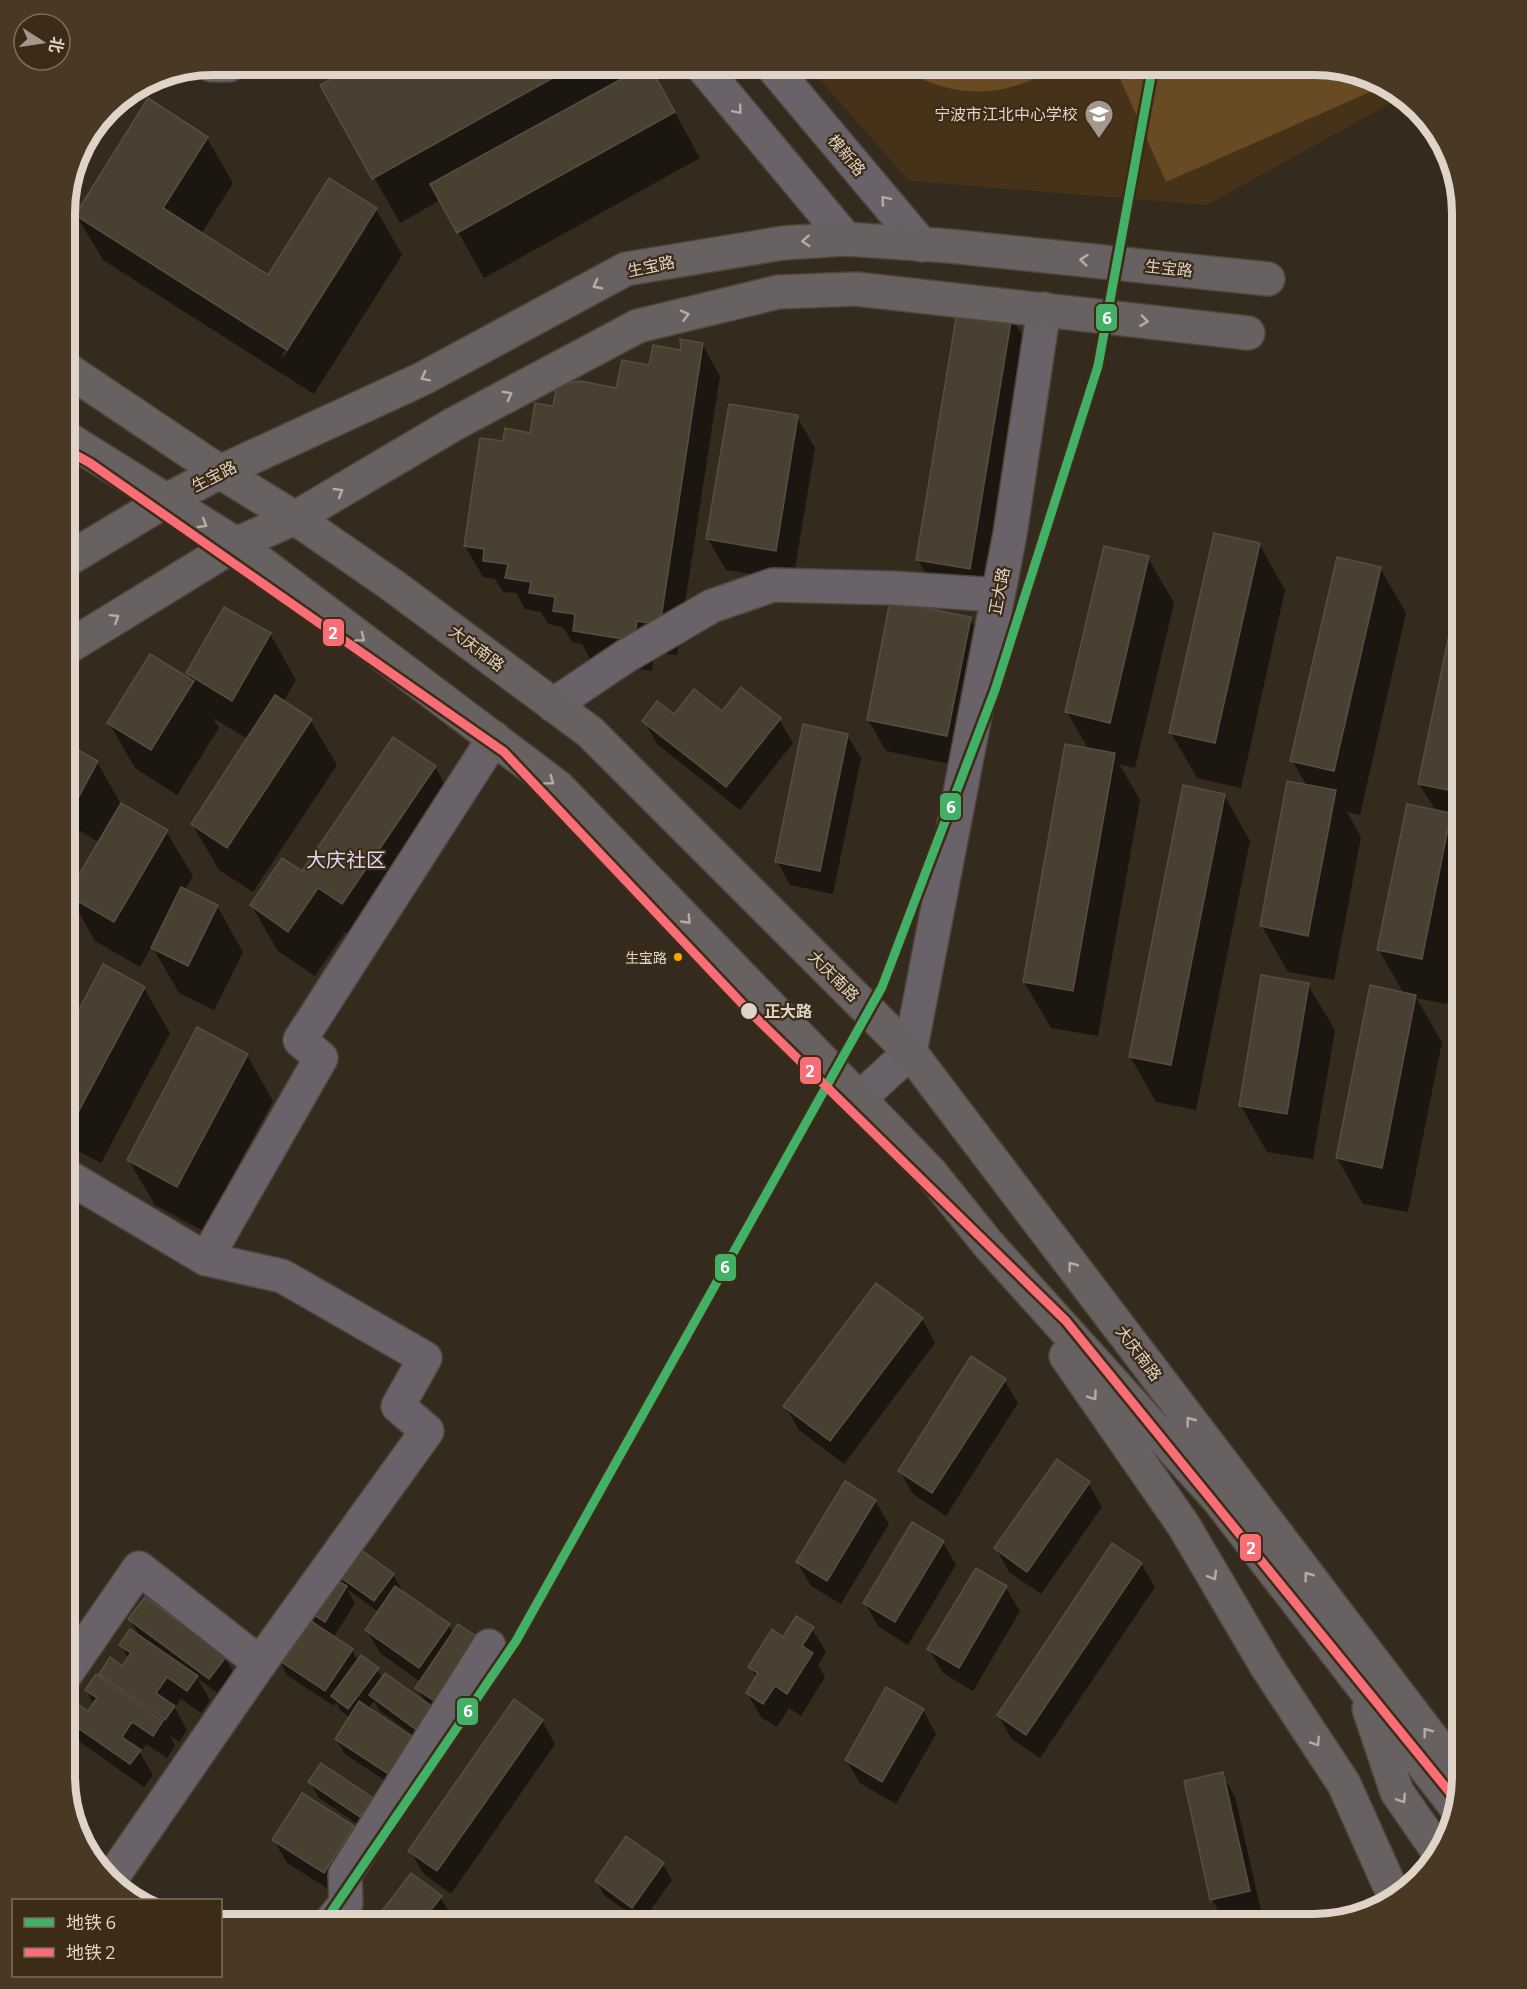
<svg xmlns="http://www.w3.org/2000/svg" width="1527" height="1989" font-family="Bitter,'Noto Sans SC',serif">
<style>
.built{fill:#463218}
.green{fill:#684b23}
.shadow{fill:#0007;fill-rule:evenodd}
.building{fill:#4a4032;stroke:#564e44;stroke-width:1.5}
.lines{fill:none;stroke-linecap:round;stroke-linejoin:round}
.minor-casing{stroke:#4e453b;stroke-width:36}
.major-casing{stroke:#4e453b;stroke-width:36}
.minor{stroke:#696269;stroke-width:33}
.major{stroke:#676162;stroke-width:33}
.metro-1-casing{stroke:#3c2b16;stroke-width:14}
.metro-2-casing{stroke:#3c2b16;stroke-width:14}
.metro-1{stroke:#42b066;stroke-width:9}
.metro-2{stroke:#f96e76;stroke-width:9}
.oneway{stroke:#b6aca6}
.oneway2{stroke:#b5aca4}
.bus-dot{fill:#f7a600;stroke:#3c2b16;stroke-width:2}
.stop-dot{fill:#dfd4c7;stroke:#3c2b16;stroke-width:2}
.labels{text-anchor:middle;stroke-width:4.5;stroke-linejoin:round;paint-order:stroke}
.bus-label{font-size:14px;fill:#dfd4c7;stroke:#3c2b16;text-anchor:end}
.poi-label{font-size:16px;fill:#dfd4c7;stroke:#3c2b16;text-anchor:end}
.street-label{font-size:16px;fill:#dfd4c7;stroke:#3c2b16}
.stop-label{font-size:16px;font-weight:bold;fill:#dfd4c7;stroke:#3c2b16;text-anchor:start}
.quarter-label{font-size:20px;fill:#dcd7f4;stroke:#3c2b16}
.rim{fill:none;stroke:#dfd4c7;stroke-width:8}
.line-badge{stroke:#3c2b16;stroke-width:2}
.badge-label{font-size:16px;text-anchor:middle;font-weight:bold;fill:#fff}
</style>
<rect width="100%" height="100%" fill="#342a1e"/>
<!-- built -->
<path class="built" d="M807,65H1324L1388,84L1402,97L1207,205L909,181Z"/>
<!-- green -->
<g class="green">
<path d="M896,65H1065C1050,71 1036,79 1021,84C980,100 931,89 896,65Z"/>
<path d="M1114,65H1324L1388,84L1166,182Z"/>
</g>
<!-- shadow -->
<g class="shadow">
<path d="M361,65H622L628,76L674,111L700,158L484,278L440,200L400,223L322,86Z"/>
<path d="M207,138L233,183L201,234L268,277L376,209L402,255L314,394L103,260L76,215ZM363,228H366L284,357L282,355Z"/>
<path d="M1011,316L1029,347L988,600L936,591L918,560Z"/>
<path d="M702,344L720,376L677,655L654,652L652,671L592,662L582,644L572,642L563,627L548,624L541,612L525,609L516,593L503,592L495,579L483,577L465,546L504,443L532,434L555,407L617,390L650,367Z"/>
<path d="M797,417L815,448L793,581L726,570L708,539Z"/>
<path d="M1259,544L1285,590L1241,788L1197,778L1171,733Z"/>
<path d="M1148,558L1174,603L1135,768L1119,764L1140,800L1098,1036L1051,1028L1024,982L1089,750L1067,712Z"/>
<path d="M1380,568L1406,613L1360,815L1347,812L1361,837L1334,980L1288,972L1262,926L1307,786L1292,760Z"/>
<path d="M970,619L988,650L965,767L886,751L868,719Z"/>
<path d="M270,634L296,680L283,702L310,720L337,765L253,892L219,870L192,824L248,739L213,718L219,728L177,795L135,768L109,723L150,656L193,683L187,673Z"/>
<path d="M1450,637L1462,640V832H1461L1462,835V930L1447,1004L1416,998L1442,1042L1408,1212L1363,1204L1337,1158L1404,994L1379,950L1436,811L1419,784Z"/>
<path d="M722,714L779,719L793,743L740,810L657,744L644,721L674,716Z"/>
<path d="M847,735L861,758L833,894L790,885L777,861Z"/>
<path d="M65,745L97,762L121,804L166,831L193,876L185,890L217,906L243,952L214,1010L179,993L152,946L140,967L95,941L69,895L100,843L80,831L65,859Z"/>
<path d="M435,767L461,812L368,949L345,932L315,976L278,951L251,905L302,873Z"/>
<path d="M1224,795L1250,841L1196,1110L1156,1102L1130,1056Z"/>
<path d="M65,951L77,972L65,994Z"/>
<path d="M103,966L144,988L170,1033L101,1163L65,1144V1039Z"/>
<path d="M1308,985L1335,1030L1313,1159L1267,1152L1241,1106Z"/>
<path d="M247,1055L273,1101L203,1231L155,1205L128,1159Z"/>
<path d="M922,1319L935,1343L844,1464L799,1430L785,1406Z"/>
<path d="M1004,1380L1018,1403L946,1516L913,1494L900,1471Z"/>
<path d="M1088,1483L1102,1507L1041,1594L1009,1572L996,1548Z"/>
<path d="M875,1501L889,1524L841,1604L811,1586L797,1562Z"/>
<path d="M943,1542L956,1565L908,1645L879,1627L865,1603Z"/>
<path d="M1141,1564L1155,1587L1040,1758L1012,1739L998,1715Z"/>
<path d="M977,1570L1006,1588L1020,1611L973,1691L943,1673L929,1649Z"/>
<path d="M335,1572L393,1575L402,1590L401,1592L449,1625L453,1634L427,1745L380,1711L374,1701L368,1709L412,1736L422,1754L399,1790L345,1754L336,1739L350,1718L341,1711L336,1702L334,1706L287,1675L279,1659L317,1627L308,1610L343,1586ZM347,1589L379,1612L367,1630L380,1653L421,1682L417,1688L427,1705L383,1679L377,1669L358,1661L352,1650L333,1638L355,1603Z"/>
<path d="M130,1620L225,1658L234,1674L219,1694L197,1678L210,1700L201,1713L181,1699L175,1708L187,1730L179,1742L170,1736L175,1745L167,1758L146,1744L140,1753L153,1775L144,1787L80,1742L66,1719L88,1713L94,1704L86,1690L106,1682L101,1674L123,1668L129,1659L121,1645L141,1638Z"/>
<path d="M812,1629L826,1652L818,1665L825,1677L801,1716L789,1708L777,1727L761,1717L747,1693L757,1678L750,1667L784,1639Z"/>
<path d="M923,1710L936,1734L896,1804L860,1783L846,1760Z"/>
<path d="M542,1721L555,1744L451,1894L424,1874L410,1851Z"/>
<path d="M1222,1774L1235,1797L1262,1914L1225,1923L1212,1899Z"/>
<path d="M310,1782L372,1799L381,1815L369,1832L319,1798Z"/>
<path d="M353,1827L366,1850L338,1895L287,1863L274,1840Z"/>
<path d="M663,1864L672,1880L642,1922L605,1896L596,1881Z"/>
<path d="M412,1875L440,1897L454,1920L451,1924H373Z"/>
</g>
<!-- building -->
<g class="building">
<path d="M358,65H576L372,179L320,85Z"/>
<path d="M647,65H649L675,112L457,233L430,184Z"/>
<path d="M148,98L208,137L163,208L268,275L329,178L377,208L287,350L75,215Z"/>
<path d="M958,306L1012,315L970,569L916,560Z"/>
<path d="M680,339L703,343L660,625L637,621L634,641L573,631L575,614L553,611L555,597L529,593L531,582L505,578L508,564L483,561L484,549L464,546L480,438L503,441L505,428L530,433L535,403L553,406L557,385L580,381L616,388L622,360L649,365L653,345L681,350Z"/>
<path d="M729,404L798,415L776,551L706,539Z"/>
<path d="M1214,533L1260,543L1215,743L1169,733Z"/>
<path d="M1104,546L1149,556L1110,723L1065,712Z"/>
<path d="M1337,557L1381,567L1334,771L1290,761Z"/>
<path d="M890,601L971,617L947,736L867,720Z"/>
<path d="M224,607L271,633L232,701L186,673Z"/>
<path d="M1449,635L1462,638V743L1453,791L1418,784Z"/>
<path d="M150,654L194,681L151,750L107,723Z"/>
<path d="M741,687L781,718L726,787L642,721L657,701L674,714L694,689L722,711Z"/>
<path d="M275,695L312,719L227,848L191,824Z"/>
<path d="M803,724L848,734L820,871L775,862Z"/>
<path d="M393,737L436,766L342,904L318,888L288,932L250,905L282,858L302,871Z"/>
<path d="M65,743L98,761L77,800L65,793Z"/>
<path d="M1065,744L1115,753L1073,991L1023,982Z"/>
<path d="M1287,781L1336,790L1308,936L1260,926Z"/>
<path d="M1183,785L1225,794L1171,1065L1129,1057Z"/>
<path d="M121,803L168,830L114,922L67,895Z"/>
<path d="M1407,804L1451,813L1422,959L1377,950Z"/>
<path d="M181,887L218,905L188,966L151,948Z"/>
<path d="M103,964L145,987L75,1118L65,1113V1036Z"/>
<path d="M1261,975L1309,983L1287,1114L1239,1106Z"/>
<path d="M1370,985L1416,995L1382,1168L1336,1158Z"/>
<path d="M197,1027L248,1054L177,1187L127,1160Z"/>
<path d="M876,1283L923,1318L830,1441L783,1406Z"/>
<path d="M971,1356L1006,1379L932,1493L898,1471Z"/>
<path d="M1057,1459L1090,1482L1027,1572L994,1548Z"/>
<path d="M845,1481L876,1500L827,1581L796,1562Z"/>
<path d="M912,1522L944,1541L895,1622L863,1603Z"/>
<path d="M1112,1543L1142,1563L1026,1735L997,1715Z"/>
<path d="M353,1544L394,1574L374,1601L333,1572Z"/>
<path d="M976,1568L1007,1586L959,1668L927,1649Z"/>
<path d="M328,1575L347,1586L325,1622L306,1610Z"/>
<path d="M395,1586L450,1624L419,1668L365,1630Z"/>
<path d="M145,1597L226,1657L209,1679L128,1619Z"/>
<path d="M796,1616L814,1627L802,1646L813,1653L787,1694L775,1686L763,1704L746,1693L758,1673L748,1667L772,1629L783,1637Z"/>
<path d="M305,1617L353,1649L325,1691L277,1659Z"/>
<path d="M458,1624L479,1638L436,1702L415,1688Z"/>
<path d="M130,1629L198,1676L187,1691L167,1677L156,1693L175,1706L165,1720L99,1674L110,1657L122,1666L131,1653L119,1645Z"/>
<path d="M361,1655L379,1668L348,1709L331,1696Z"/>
<path d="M385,1673L434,1708L418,1731L369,1695Z"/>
<path d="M96,1674L163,1721L153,1736L132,1722L122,1737L141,1750L130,1764L65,1719L75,1702L88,1711L97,1698L85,1690Z"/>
<path d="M886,1687L924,1709L882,1782L845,1760Z"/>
<path d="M514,1699L543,1720L437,1871L408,1851Z"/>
<path d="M359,1701L414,1738L390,1775L335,1739Z"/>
<path d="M321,1763L373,1798L360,1817L308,1782Z"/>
<path d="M1223,1772L1250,1891L1210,1900L1184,1781Z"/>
<path d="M302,1793L354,1826L324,1873L272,1840Z"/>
<path d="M626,1836L664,1863L632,1908L595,1881Z"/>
<path d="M411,1873L442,1896L420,1924H372Z"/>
</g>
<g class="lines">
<!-- minor casing -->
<g class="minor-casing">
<g id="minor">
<path d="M212,65H229"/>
<path d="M701,65L846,239"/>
<path d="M771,65L922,245"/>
<path d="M553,705L626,656L712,606L773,585L893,588L998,595"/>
<path d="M860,1098L910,1052L1010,534L1044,309"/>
<path d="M65,1175L206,1259L282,1276L425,1358L398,1406L427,1431L260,1663L111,1879"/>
<path d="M206,1259L321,1058L300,1040L494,738"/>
<path d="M65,1675L139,1568L260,1663"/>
<path d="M329,1924L346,1903L345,1875L489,1646"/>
</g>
</g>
<!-- major casing -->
<g class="major-casing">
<g id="major">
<path d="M65,368L220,472L295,518L392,585L590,732L910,1052L1462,1778"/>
<path d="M65,437L236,544L558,787L931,1173L988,1244L1218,1499L1455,1806"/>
<path d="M65,561L165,501L220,472L422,379L626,269L783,243L846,239L949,246L1268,279"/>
<path d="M65,649L236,544L295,518L454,424L638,326L778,292L856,289L1248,333"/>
<path d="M1066,1356L1184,1526L1267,1667L1344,1784L1396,1900"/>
<path d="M1369,1709L1397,1792L1440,1854"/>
</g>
</g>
<!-- minor -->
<use href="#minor" class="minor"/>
<!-- major -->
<use href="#major" class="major"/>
<!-- metro-1 casing -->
<g class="metro-1-casing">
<path id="metro-1" d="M323,1924L516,1641L882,987L995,690L1098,366L1153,65"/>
</g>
<!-- metro-2 casing -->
<g class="metro-2-casing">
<path id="metro-2" d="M65,449L90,463L504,752L748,1010L1066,1321L1456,1800"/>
</g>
<!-- metro-1 -->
<use href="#metro-1" class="metro-1"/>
<!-- metro-2 -->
<use href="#metro-2" class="metro-2"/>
</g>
<!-- one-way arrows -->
<defs><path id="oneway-chevron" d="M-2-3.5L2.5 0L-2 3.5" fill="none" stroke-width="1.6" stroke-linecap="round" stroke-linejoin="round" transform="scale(1.5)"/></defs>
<g class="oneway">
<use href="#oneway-chevron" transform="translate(738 110) rotate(50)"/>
<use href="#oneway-chevron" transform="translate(885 200) rotate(-130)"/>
</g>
<g class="oneway2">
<use href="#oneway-chevron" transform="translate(806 241) rotate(177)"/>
<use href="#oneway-chevron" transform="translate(1084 260) rotate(-174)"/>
<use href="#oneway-chevron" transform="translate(597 285) rotate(152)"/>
<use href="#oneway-chevron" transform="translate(685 315) rotate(-14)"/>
<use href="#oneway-chevron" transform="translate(1144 321) rotate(7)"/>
<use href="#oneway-chevron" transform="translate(425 377) rotate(153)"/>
<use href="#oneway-chevron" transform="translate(508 395) rotate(-28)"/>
<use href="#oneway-chevron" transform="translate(339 492) rotate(-30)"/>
<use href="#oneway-chevron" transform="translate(203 524) rotate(31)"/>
<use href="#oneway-chevron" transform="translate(115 618) rotate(-32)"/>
<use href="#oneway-chevron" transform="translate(361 638) rotate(37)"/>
<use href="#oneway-chevron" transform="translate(550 781) rotate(37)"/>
<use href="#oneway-chevron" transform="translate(687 920) rotate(46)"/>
<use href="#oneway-chevron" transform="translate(1072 1266) rotate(-127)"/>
<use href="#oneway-chevron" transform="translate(1093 1396) rotate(55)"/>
<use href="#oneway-chevron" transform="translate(1190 1421) rotate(-127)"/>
<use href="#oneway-chevron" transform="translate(1213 1576) rotate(59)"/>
<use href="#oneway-chevron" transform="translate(1308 1576) rotate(-127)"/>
<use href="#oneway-chevron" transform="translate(1427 1732) rotate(-127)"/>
<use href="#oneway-chevron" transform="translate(1316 1742) rotate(57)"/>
<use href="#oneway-chevron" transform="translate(1402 1799) rotate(57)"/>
</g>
<!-- icons -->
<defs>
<g id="school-pin" transform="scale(1.5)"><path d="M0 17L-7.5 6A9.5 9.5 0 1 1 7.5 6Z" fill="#a3988c" stroke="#3c2b16"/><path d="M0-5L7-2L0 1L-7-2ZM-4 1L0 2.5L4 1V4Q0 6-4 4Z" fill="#fff"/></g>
</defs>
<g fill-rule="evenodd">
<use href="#school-pin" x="1099" y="114"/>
</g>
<!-- markers -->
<circle class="bus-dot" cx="678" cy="957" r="5"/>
<circle class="stop-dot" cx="749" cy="1011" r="9"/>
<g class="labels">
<!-- bus labels -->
<g class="bus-label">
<text x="667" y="963">生宝路</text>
</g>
<!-- poi labels -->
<g class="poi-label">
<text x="1078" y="120">宁波市江北中心学校</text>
</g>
<!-- street labels -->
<g class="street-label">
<text transform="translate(847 155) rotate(50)" y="6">槐新路</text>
<text transform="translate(651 266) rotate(-12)" y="6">生宝路</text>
<text transform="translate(1169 268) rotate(6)" y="6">生宝路</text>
<text transform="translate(214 476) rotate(-27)" y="6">生宝路</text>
<text transform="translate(999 591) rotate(-79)" y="6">正大路</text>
<text transform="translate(477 648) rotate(37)" y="6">大庆南路</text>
<text transform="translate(834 976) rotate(45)" y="6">大庆南路</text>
<text transform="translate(1139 1353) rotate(53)" y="6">大庆南路</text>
</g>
<!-- stop labels -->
<g class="stop-label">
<text x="764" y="1017">正大路</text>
</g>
<!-- quarter labels -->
<g class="quarter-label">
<text x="346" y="867">大庆社区</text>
</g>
</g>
<!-- crop -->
<path d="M0 0H1527V1989H0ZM213 75H1314A138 138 0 0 1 1452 213V1776A138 138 0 0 1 1314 1914H213A138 138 0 0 1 75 1776V213A138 138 0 0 1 213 75Z" fill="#493924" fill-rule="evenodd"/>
<path class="rim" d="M213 75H1314A138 138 0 0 1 1452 213V1776A138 138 0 0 1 1314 1914H213A138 138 0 0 1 75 1776V213A138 138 0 0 1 213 75Z"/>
<g class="line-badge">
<rect x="1095" y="303" width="23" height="29" rx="6" fill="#42b066"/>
<rect x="322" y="618" width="23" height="29" rx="6" fill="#f96e76"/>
<rect x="939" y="792" width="23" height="29" rx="6" fill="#42b066"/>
<rect x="799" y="1056" width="23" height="29" rx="6" fill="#f96e76"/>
<rect x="714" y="1253" width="23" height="29" rx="6" fill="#42b066"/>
<rect x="1239" y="1533" width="23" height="29" rx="6" fill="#f96e76"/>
<rect x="456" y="1697" width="23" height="29" rx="6" fill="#42b066"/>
</g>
<g class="badge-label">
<text x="1107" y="324">6</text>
<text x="333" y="639">2</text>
<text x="951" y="813">6</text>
<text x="810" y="1077">2</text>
<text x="725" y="1273">6</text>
<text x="1251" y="1554">2</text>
<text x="468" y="1717">6</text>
</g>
<!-- legend -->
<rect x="12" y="1899" width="210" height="78" fill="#3c2b16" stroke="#7d6f5d" stroke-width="1.5"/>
<rect x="24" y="1918" width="30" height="9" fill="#42b066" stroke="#7d6f5d" stroke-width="1.5"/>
<text x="66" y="1929" font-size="18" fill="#dfd4c7">地铁 6</text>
<rect x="24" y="1948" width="30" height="9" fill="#f96e76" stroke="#7d6f5d" stroke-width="1.5"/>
<text x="66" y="1959" font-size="18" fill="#dfd4c7">地铁 2</text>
<!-- north arrow -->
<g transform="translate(42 42) rotate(102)"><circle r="28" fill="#3c2b16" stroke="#7d6f5d" stroke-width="1.5"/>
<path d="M0-4.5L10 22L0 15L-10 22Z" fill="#a3988c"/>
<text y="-9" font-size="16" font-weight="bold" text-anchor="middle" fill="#dfd4c7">北</text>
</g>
</svg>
